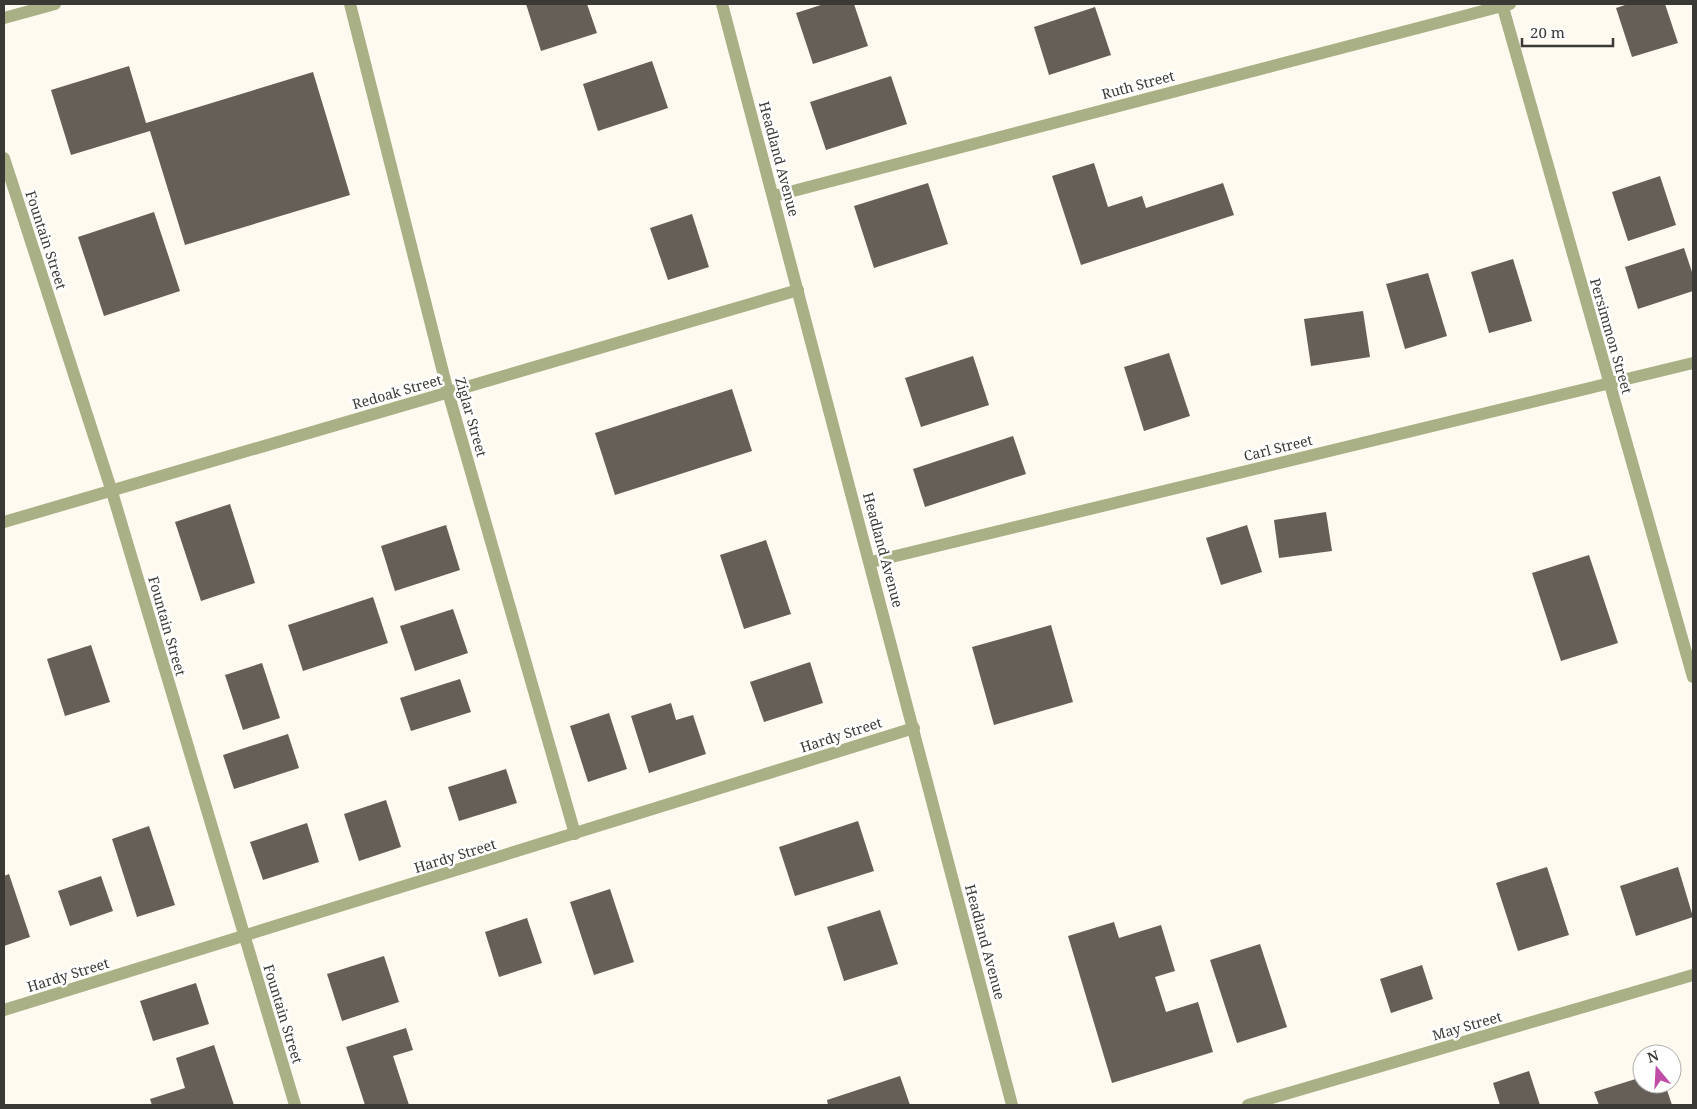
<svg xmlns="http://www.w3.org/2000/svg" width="1697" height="1109" font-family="'Noto Serif',serif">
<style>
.building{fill:#655f58}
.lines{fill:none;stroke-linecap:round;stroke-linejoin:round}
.minor{stroke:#aab085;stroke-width:12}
.labels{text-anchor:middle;stroke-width:5;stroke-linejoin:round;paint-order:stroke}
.street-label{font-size:14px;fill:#3a3935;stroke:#fff}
</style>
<rect width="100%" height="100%" fill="#fefaf0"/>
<!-- building -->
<g class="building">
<path d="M526,4H587L597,33L541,51Z"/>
<path d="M824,4H854L868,46L813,64L796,13Z"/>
<path d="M1628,4H1665L1678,43L1632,57L1616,8Z"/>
<path d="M1095,7L1111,55L1049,75L1034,27Z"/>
<path d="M652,61L668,108L598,131L583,84Z"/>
<path d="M129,66L146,123L313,72L350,195L185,245L150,131L71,155L51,90Z"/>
<path d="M891,76L907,124L826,150L810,102Z"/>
<path d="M1094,163L1108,207L1142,196L1146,208L1223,183L1234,215L1081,265L1052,176Z"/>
<path d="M1660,176L1676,225L1628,241L1612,192Z"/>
<path d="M928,183L948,244L874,268L854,206Z"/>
<path d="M154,212L180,291L104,316L78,237Z"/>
<path d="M692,214L709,267L668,280L650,228Z"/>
<path d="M1684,248L1693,275V291L1638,309L1625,267Z"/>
<path d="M1513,259L1532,321L1489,333L1471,272Z"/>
<path d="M1428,273L1447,336L1405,349L1386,284Z"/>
<path d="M1363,311L1370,357L1311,366L1304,319Z"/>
<path d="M1169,353L1190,416L1144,431L1124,367Z"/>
<path d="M973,356L989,405L921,427L905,378Z"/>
<path d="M732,389L752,451L615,495L595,433Z"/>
<path d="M1013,436L1026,474L925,507L913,469Z"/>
<path d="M230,504L255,583L201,601L175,522Z"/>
<path d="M1326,512L1332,551L1279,558L1274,520Z"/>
<path d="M446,525L460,570L395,591L381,546Z"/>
<path d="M1247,525L1262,572L1221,585L1206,538Z"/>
<path d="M766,540L791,614L744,629L720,555Z"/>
<path d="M1589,555L1618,643L1561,661L1532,573Z"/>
<path d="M373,597L388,643L303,671L288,625Z"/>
<path d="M453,609L468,653L415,671L400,626Z"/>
<path d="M1051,625L1073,702L994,725L972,647Z"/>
<path d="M91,645L110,702L65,716L47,659Z"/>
<path d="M810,662L823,703L764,722L750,682Z"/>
<path d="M262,663L280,718L243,730L225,675Z"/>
<path d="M460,679L471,712L411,731L400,698Z"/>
<path d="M671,703L676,720L693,715L706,754L649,773L631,716Z"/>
<path d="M609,713L627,769L588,782L570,726Z"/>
<path d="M288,734L299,768L234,789L223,755Z"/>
<path d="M506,769L517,803L459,821L448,787Z"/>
<path d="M386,800L401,847L359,861L344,814Z"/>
<path d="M858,821L874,871L795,896L779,847Z"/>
<path d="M307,823L319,862L263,880L250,842Z"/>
<path d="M149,826L175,905L137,917L112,839Z"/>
<path d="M1547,867L1569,935L1518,951L1496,883Z"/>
<path d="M1678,867L1693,917L1636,936L1620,886Z"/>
<path d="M9,874L30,937L4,946V876Z"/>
<path d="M101,876L113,911L70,926L58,891Z"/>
<path d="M610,889L634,962L594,975L570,902Z"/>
<path d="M880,910L898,964L844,981L827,927Z"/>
<path d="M527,918L542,963L499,977L485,932Z"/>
<path d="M1114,922L1119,938L1161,925L1175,971L1155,977L1166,1012L1198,1002L1213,1052L1112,1083L1068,936Z"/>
<path d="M1260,944L1287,1027L1237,1043L1210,960Z"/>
<path d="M384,956L399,1002L342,1021L327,974Z"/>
<path d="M1422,965L1433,999L1391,1013L1380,979Z"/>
<path d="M196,983L209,1024L153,1041L140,1001Z"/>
<path d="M406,1028L413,1050L393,1056L409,1105H365L346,1047Z"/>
<path d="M214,1045L234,1105H152L150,1099L185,1088L176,1058Z"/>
<path d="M1529,1071L1540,1105H1500L1493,1083Z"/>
<path d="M900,1076L910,1105H828L827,1100Z"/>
<path d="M1642,1077V1084H1665L1672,1105H1599L1594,1092Z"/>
</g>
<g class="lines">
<!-- minor -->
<g class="minor">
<path d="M350,4L448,392L575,834"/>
<path d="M722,4L1012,1105"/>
<path d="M1502,4L1693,677"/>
<path d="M4,18L55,4"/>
<path d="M4,158L112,492L295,1105"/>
<path d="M774,196L1510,4"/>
<path d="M4,522L798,290"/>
<path d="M871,562L1693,363"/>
<path d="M4,1010L914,728"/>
<path d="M1248,1105L1693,975"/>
</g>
</g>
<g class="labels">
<!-- street labels -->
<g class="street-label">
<text transform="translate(1138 85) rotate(-15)" y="5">Ruth Street</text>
<text transform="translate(779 159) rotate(75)" y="5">Headland Avenue</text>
<text transform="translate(46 240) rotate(72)" y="5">Fountain Street</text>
<text transform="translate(1611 336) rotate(74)" y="5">Persimmon Street</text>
<text transform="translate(397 392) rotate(-16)" y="5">Redoak Street</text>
<text transform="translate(471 417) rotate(74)" y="5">Ziglar Street</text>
<text transform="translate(1278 448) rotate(-14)" y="5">Carl Street</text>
<text transform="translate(883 550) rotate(75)" y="5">Headland Avenue</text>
<text transform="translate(167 626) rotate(74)" y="5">Fountain Street</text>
<text transform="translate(841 735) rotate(-18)" y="5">Hardy Street</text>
<text transform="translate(455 856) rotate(-17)" y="5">Hardy Street</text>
<text transform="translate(985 942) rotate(75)" y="5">Headland Avenue</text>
<text transform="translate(68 975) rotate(-17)" y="5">Hardy Street</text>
<text transform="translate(283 1014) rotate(73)" y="5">Fountain Street</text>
<text transform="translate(1467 1026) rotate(-16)" y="5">May Street</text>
</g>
</g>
<!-- border -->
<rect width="1697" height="1109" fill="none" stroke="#3a3935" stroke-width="10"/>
<!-- north arrow -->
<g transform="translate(1657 1069) rotate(342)"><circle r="24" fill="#ffffff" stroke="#b0b0ae"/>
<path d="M0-4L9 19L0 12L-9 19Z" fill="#bf4da8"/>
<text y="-8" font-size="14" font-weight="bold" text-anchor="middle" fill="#3a3935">N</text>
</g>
<!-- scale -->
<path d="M1522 38v8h91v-8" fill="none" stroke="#3a3935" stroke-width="2.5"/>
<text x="1530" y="38" font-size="15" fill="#3a3935" stroke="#ffffff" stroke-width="4" paint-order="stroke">20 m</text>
</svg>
